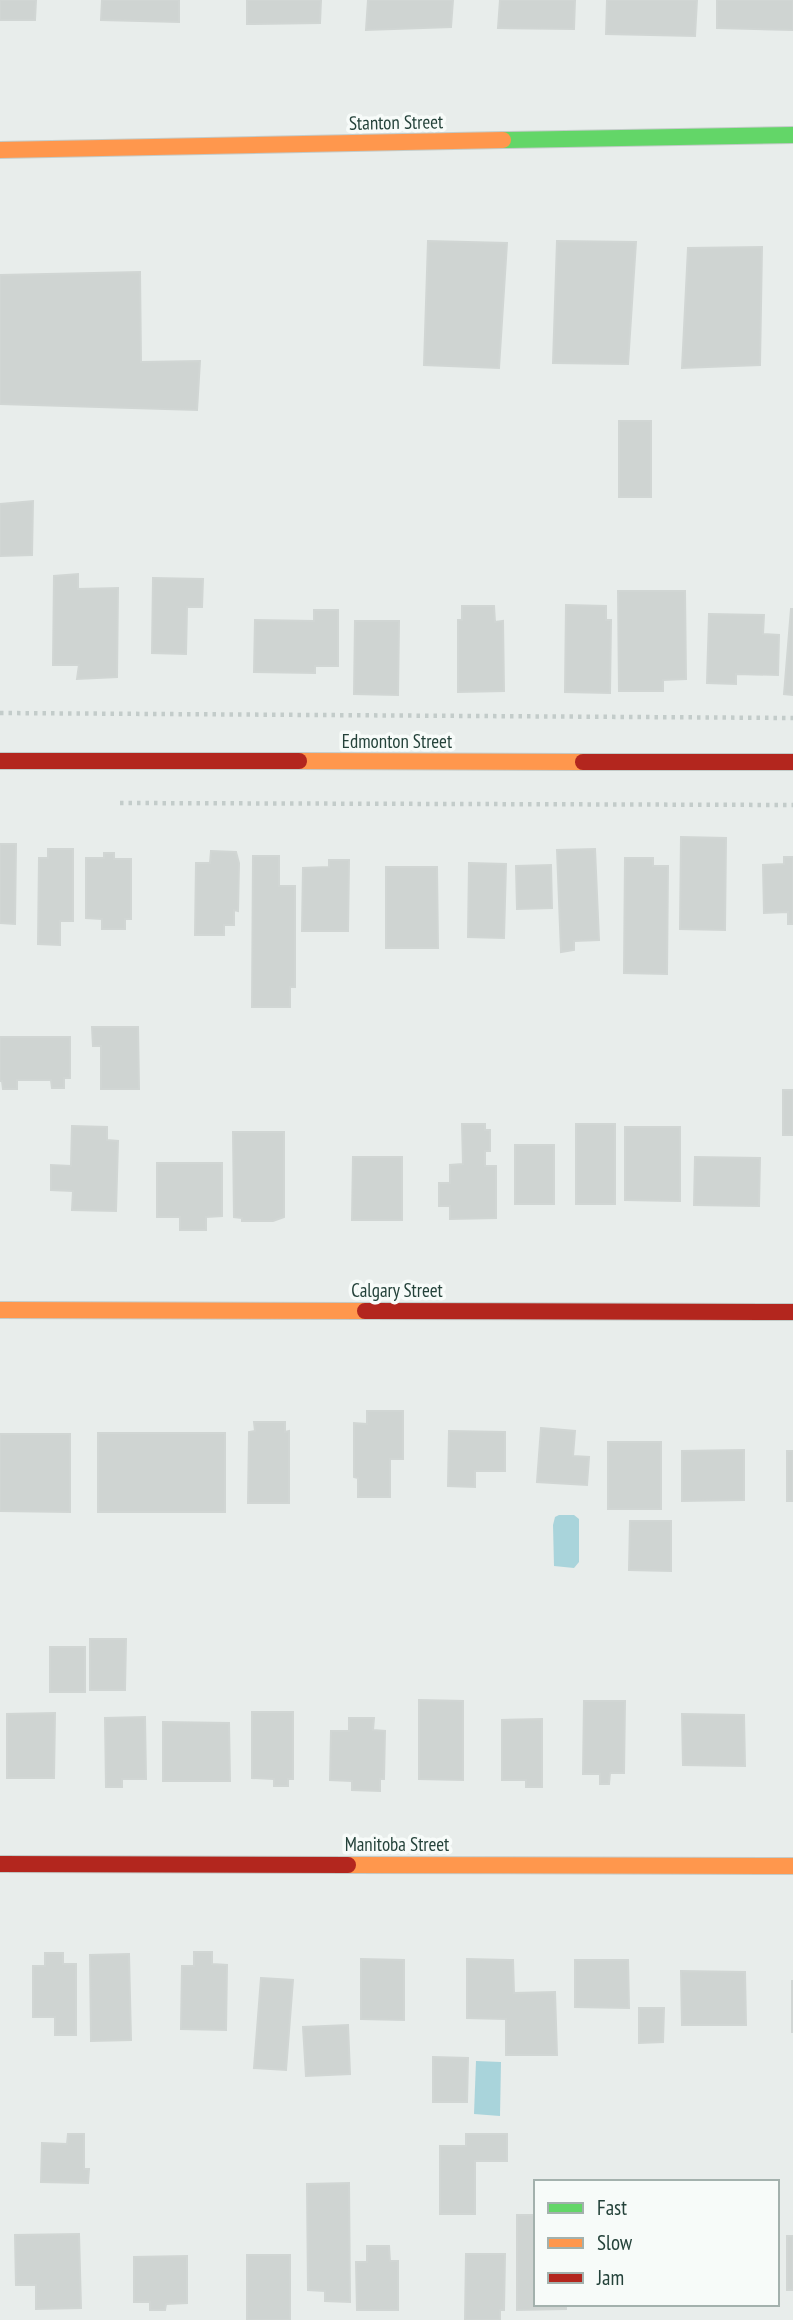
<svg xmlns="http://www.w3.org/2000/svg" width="793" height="2320" font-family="'PT Sans Narrow',sans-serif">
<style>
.water{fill:#a9d4db}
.building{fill:#cfd4d2;stroke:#d1d6d4;stroke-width:2}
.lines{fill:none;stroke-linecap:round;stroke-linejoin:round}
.fast-casing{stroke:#c3cbc8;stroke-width:18}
.slow-casing{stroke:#c3cbc8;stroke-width:18}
.jam-casing{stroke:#c3cbc8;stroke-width:18}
.path{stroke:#c3ccca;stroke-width:4.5;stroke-dasharray:3.5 5;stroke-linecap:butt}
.fast{stroke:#63d668;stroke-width:16}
.slow{stroke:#ff974d;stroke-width:16}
.jam{stroke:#b3261e;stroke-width:16}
.labels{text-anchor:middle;stroke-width:7;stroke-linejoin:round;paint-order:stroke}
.street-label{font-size:19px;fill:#24423a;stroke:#f7fbf9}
</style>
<rect width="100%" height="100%" fill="#e8edeb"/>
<!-- water -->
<g class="water">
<path d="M559,1515H574L579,1519V1562L574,1568L554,1566L553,1525L555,1517Z"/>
<path d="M476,2061L501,2062L500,2116L474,2114Z"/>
</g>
<!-- building -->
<g class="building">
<path d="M0,0H36L35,20H0Z"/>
<path d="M102,0H179V22L101,20Z"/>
<path d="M247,0H321L320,23L247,24Z"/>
<path d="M368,0H453L451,27L366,30Z"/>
<path d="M500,0H575L574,29L498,28Z"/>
<path d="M607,0H697L695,36L606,34Z"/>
<path d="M717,0H793V30L717,28Z"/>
<path d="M428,241L507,243L499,368L424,365Z"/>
<path d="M557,241L636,242L628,364L553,363Z"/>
<path d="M762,247L760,365L682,368L688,248Z"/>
<path d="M140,272L141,362L200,361L197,410L0,404V275Z"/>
<rect x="619" y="421" width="32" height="76"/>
<path d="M33,501L32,555L0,556V504Z"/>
<path d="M78,574V589L118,588L117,677L77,679L79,665H53L54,576Z"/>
<path d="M153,578L203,579L202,607H187L186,654L152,653Z"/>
<path d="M618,591H685L686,679L663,680V691H619Z"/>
<path d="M566,605L606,606V620H611L610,693L565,692Z"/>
<path d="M462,606H494L495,622L503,621L504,691L458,692V620H462Z"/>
<path d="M791,609H793V695L784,694Z"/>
<path d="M314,610H338V666H315V673L254,672L255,620L314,621Z"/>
<path d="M709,614L764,615L763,634L779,635L778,675L736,674V684L707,683Z"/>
<path d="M355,621H399L398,695L354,694Z"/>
<path d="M681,837L726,838L725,930L680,929Z"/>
<path d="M0,844H16L15,924L0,923Z"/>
<path d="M48,849H73V921H60V945L38,944L39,858H48Z"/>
<path d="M595,849L599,940L574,941V950L561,952L557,850Z"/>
<path d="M211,851L236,852L239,863L238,911L234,910V925H224V935H195L196,863H210Z"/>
<path d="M104,853H114V859H131V919H125V929H102V919L86,918V858H104Z"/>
<path d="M253,856H279V886H295V987H290V1007H252Z"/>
<path d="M784,857H793V924H788V912L764,913L763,865L784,864Z"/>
<path d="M625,858H653V866H668L667,974L624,973Z"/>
<path d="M329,860H349L348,931H302L303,868L329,867Z"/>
<path d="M469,863L506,864L504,938L468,937Z"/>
<path d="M551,865L552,908L517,909L516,866Z"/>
<path d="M386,867H437L438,948H386Z"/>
<path d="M92,1027H138L139,1089H101V1046H93Z"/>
<path d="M0,1037H70V1078H64V1088H52L51,1080H17V1089H3L2,1081H0Z"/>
<rect x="783" y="1090" width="10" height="45"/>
<path d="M462,1124H485V1130H490V1151H485V1166H496V1218L450,1219V1206H439V1183H450V1165L463,1164Z"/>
<rect x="576" y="1124" width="39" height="80"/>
<path d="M72,1126L107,1127V1140L118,1141L116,1211L72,1210L73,1191L51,1190V1165L71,1166Z"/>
<path d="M625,1127H680V1201L625,1200Z"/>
<path d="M233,1132H284V1217L273,1221H242V1218L234,1217Z"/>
<rect x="515" y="1145" width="39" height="59"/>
<path d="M353,1157H402V1220H352Z"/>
<path d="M695,1157L760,1158L759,1206L694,1205Z"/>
<path d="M157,1163H222V1216L206,1217V1230H180V1217H157Z"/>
<path d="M367,1411H403V1459H390V1497H358V1478L354,1477V1423L367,1424Z"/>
<path d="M254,1422H285V1432L289,1431V1503H248L249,1432L255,1431Z"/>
<path d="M541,1428L575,1431L573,1456L589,1457L587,1485L537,1482Z"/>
<path d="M449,1431L505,1432V1471H475V1487L448,1486Z"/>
<rect x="98" y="1433" width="127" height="79"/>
<path d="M0,1434H70V1512L0,1511Z"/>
<rect x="608" y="1442" width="53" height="67"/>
<path d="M744,1450V1500L682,1501V1451Z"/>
<rect x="787" y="1451" width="6" height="50"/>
<path d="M630,1521H671V1571L629,1570Z"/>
<path d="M90,1639H126L125,1690H90Z"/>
<rect x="50" y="1647" width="35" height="45"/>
<path d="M419,1700L463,1701V1780L419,1779Z"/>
<path d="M584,1701H625L624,1773H610L609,1784H600V1774H583Z"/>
<path d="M252,1712H293V1779H288V1786H274V1779L252,1778Z"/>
<path d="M55,1713L54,1778H7V1714Z"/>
<path d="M682,1714L744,1715L745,1766L683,1765Z"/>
<path d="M145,1717L146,1779H122V1787H106L105,1718Z"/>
<path d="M349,1718H374L373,1730L385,1731L384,1779H380V1791L352,1790V1781L330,1780L331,1731H349Z"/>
<path d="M542,1719V1787H526V1780H502V1720Z"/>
<path d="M163,1722L229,1723L230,1781H163Z"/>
<path d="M194,1952H212V1964L227,1965L226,2030L181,2029L182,1966H194Z"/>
<path d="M45,1953H63V1964H76V2035H55V2017H33V1966H45Z"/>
<path d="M129,1954L131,2040L91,2041L90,1955Z"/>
<path d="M361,1959L404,1960V2020L361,2019Z"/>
<path d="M467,1959L513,1960L514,1993L555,1992L557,2055H506V2019L467,2018Z"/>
<path d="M575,1960H628L629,2008L575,2007Z"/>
<path d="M681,1971L745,1972L746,2025H682Z"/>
<path d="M261,1978L293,1980L286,2070L254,2068Z"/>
<rect x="792" y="1981" width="1" height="51"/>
<path d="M639,2008H664L663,2042L639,2043Z"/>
<path d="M348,2025L350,2074L306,2076L303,2027Z"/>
<path d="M433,2057L468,2058L467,2102H433Z"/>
<path d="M68,2134H84V2169H89L88,2183L41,2182L42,2143L67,2144Z"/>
<path d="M466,2134H507V2161H475V2214H440V2146H466Z"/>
<path d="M349,2183L350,2302L325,2301V2291L308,2290L307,2184Z"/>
<path d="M517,2215H536V2304H566V2309L517,2310Z"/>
<path d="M79,2234L81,2308L36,2309V2285H16L15,2235Z"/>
<rect x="787" y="2236" width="6" height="54"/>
<path d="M367,2246H389L390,2261H398V2310H357L356,2262H367Z"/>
<path d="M466,2254H505L504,2310H500V2320H465Z"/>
<rect x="247" y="2255" width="43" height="65"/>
<path d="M187,2256V2303L166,2304L165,2310H150V2302H134V2257Z"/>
</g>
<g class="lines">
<!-- fast casing -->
<g class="fast-casing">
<path id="fast" d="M503,140L793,135"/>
</g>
<!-- slow casing -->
<g class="slow-casing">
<g id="slow">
<path d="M0,150L503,140"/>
<path d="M299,761L583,762"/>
<path d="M0,1310L365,1311"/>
<path d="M348,1865L793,1866"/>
</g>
</g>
<!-- jam casing -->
<g class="jam-casing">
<g id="jam">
<path d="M0,761H299"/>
<path d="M583,762H793"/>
<path d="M365,1311L793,1312"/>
<path d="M0,1864L348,1865"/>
</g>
</g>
<!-- path -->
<g class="path">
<path d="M0,713L793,718"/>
<path d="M120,803L793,805"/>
</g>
<!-- fast -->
<use href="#fast" class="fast"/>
<!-- slow -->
<use href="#slow" class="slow"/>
<!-- jam -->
<use href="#jam" class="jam"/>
</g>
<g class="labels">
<!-- street labels -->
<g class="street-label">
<text transform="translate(396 122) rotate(-1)" y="7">Stanton Street</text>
<text x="397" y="748">Edmonton Street</text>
<text x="397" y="1297">Calgary Street</text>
<text x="397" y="1851">Manitoba Street</text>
</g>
</g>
<!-- legend -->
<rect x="534" y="2180" width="245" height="126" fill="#f7fbf9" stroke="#a3b1ad" stroke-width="2"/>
<rect x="548" y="2203" width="35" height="10" fill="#63d668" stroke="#a3b1ad" stroke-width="2"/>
<text x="597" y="2215" font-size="21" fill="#24423a">Fast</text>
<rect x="548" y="2238" width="35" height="10" fill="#ff974d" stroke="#a3b1ad" stroke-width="2"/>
<text x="597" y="2250" font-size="21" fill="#24423a">Slow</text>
<rect x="548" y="2273" width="35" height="10" fill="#b3261e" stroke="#a3b1ad" stroke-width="2"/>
<text x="597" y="2285" font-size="21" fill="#24423a">Jam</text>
</svg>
